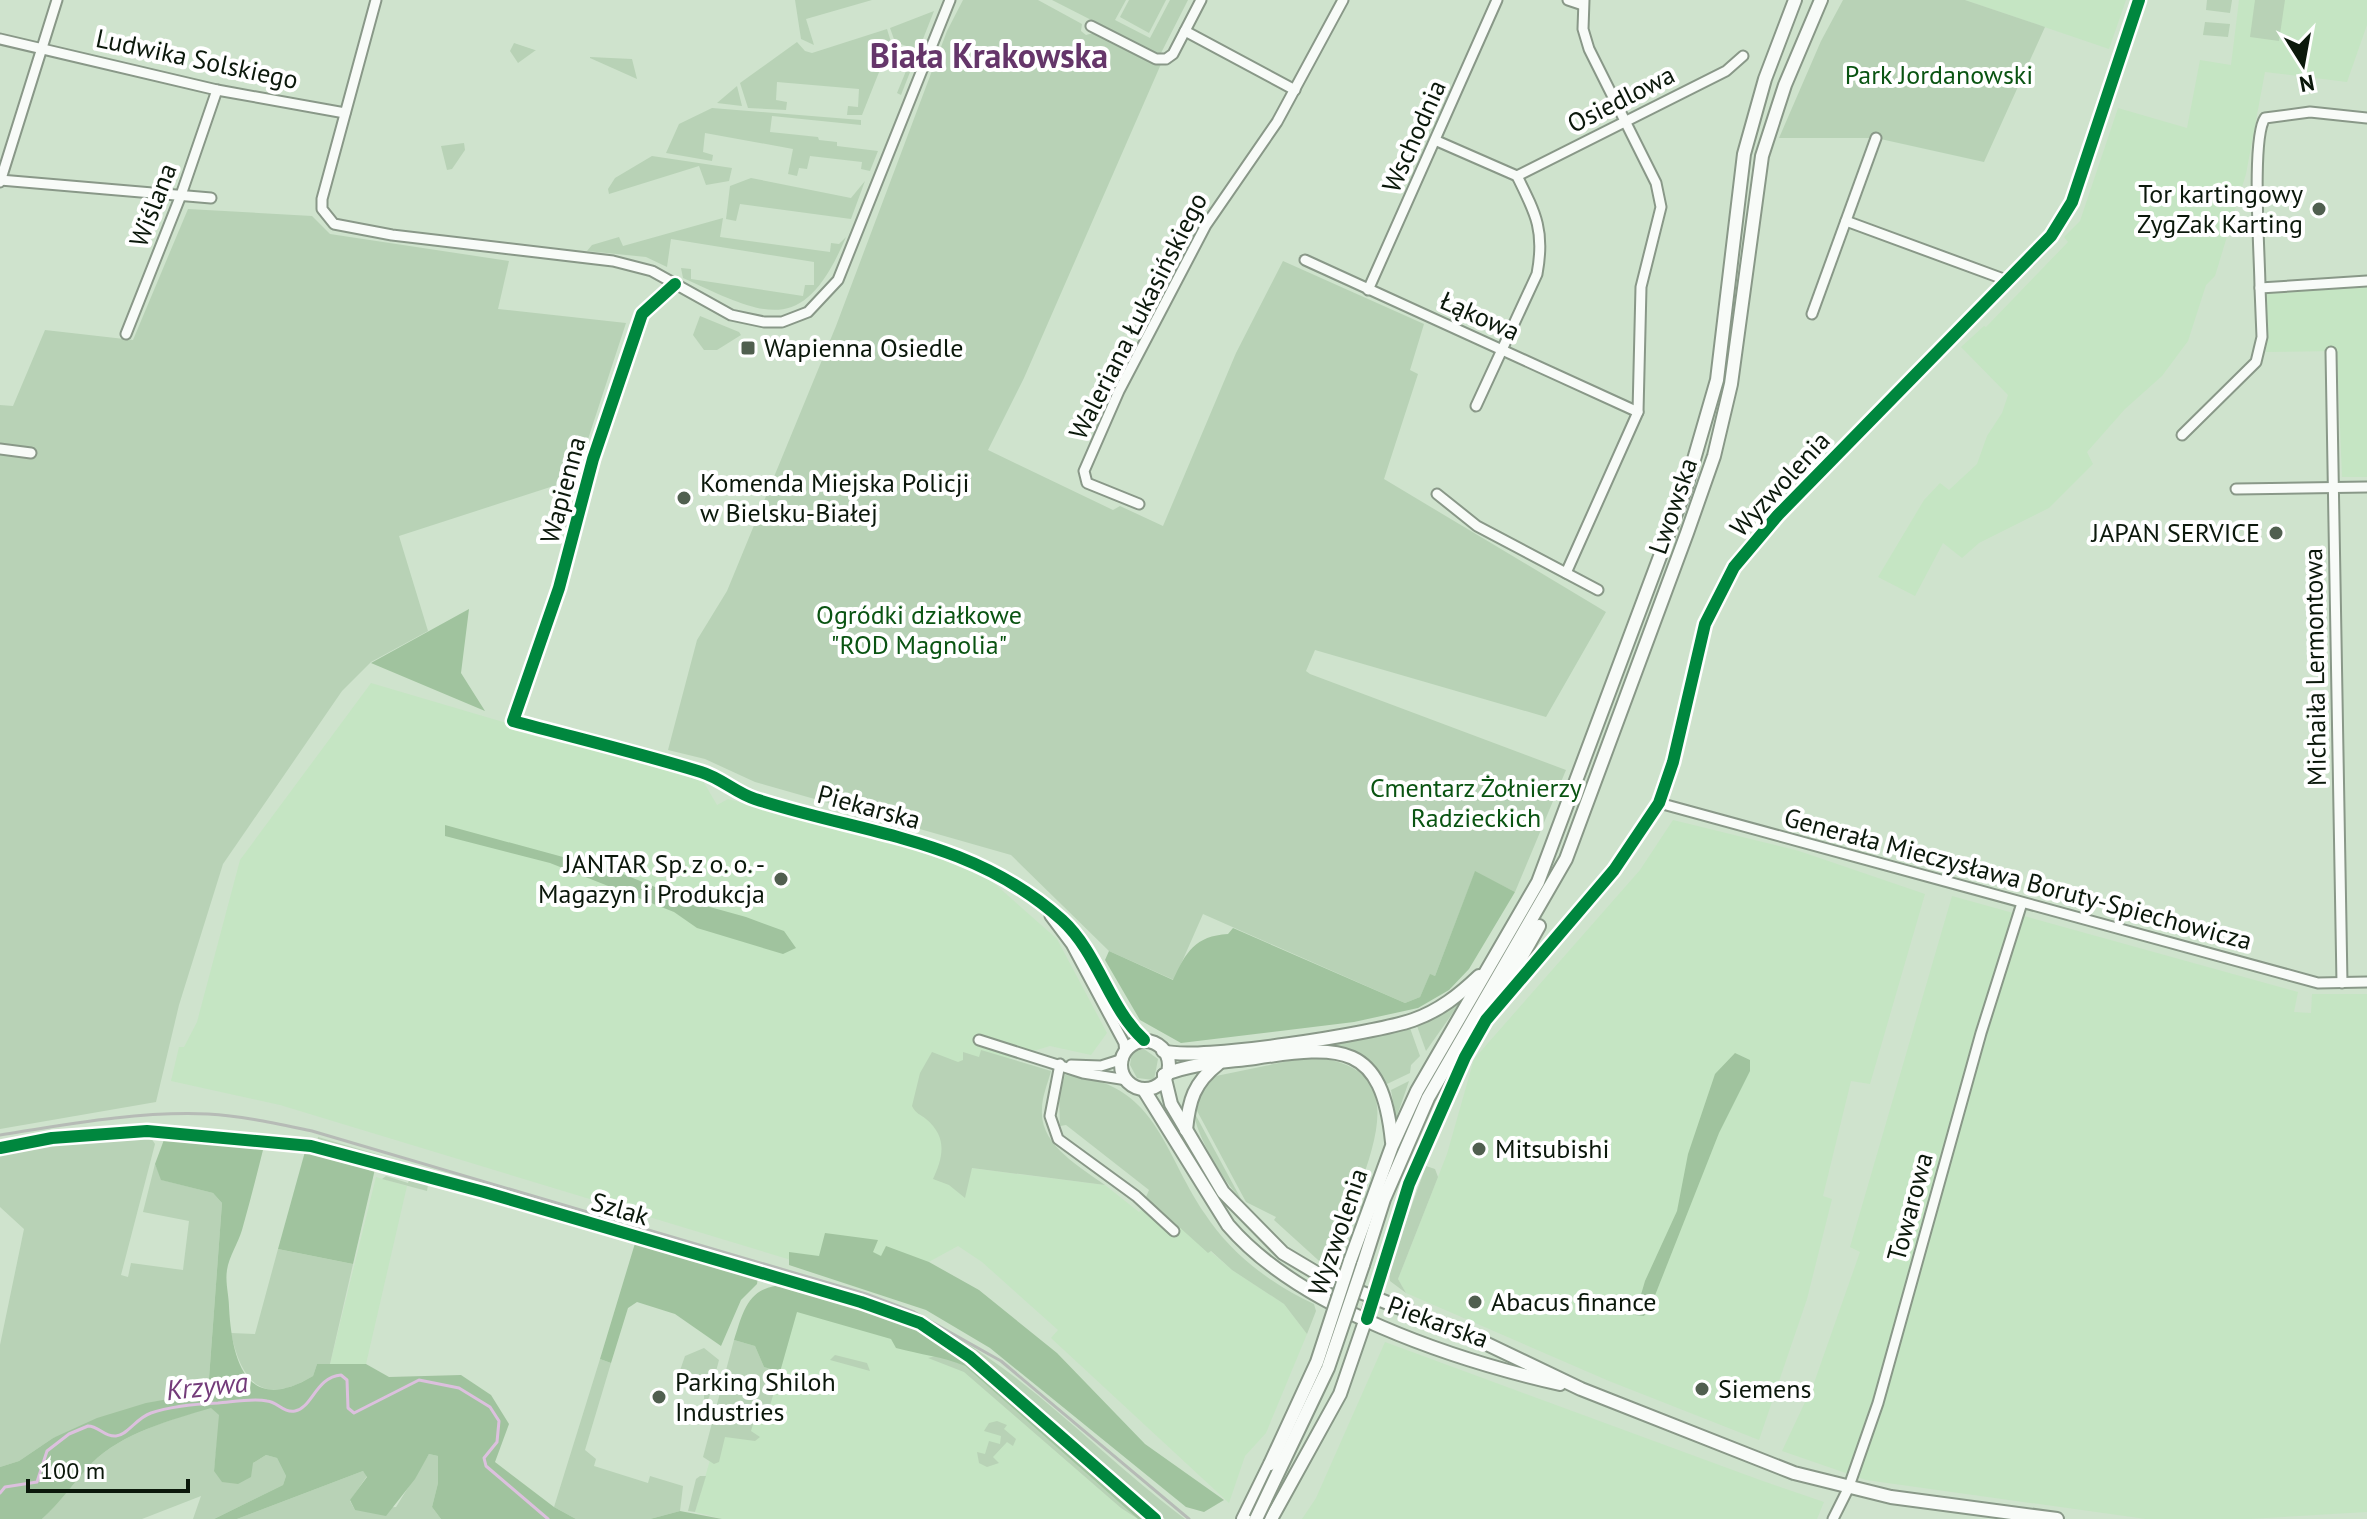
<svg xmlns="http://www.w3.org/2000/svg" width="2367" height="1519" font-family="'PT Sans',sans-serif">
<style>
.built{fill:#c5e5c3}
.green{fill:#b8d2b6}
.forest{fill:#a0c39e}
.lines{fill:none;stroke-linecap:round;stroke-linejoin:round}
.stream{stroke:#dcc0de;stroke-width:3}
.street-casing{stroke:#899888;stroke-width:13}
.secondary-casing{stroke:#899888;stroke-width:16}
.street{stroke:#f8fbf8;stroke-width:9}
.secondary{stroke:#f8fbf8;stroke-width:12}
.rail{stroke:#b6bbb6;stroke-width:3}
.secondary-bridge-casing{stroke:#899888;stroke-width:16;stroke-linecap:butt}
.secondary-bridge{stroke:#f8fbf8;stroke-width:12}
.cycleway-casing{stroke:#fff;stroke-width:17}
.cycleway{stroke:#00873e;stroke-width:12}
.poi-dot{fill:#505f4f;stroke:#fff;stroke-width:3}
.labels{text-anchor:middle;stroke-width:8;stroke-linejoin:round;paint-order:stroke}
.street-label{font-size:26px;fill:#0b180b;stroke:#fff}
.park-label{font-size:26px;fill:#0a5412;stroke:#fff}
.poi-label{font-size:26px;fill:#0b180b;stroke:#fff;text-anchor:start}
.water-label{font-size:28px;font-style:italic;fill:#743b7a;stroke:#fff}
.district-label{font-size:34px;font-weight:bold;fill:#65366a;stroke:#fff}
</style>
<rect width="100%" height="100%" fill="#cfe3cd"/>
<!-- built -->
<g class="built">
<path d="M1965,0H2126L2109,49Z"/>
<path d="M2239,0H2367V25L2347,82L2265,72L2246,174L2215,276L2206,285L2188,341L2162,376L2125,409L2087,452L2093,464L2049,508L1979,543L1962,558L1943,543L1915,596L1878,577L1924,500L1940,483L1949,490L1977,464L1987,436L2002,413L2008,395L1961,347L1984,326L1986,327L2068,242L2064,237L2080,221L2118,108L2187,128L2200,60L2231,65Z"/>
<path d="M2367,287V477H2342L2337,351L2266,352L2263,293Z"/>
<path d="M371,683L703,781L717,805L728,799L889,842L978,871L996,881L995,884L1057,939L1107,1033L1091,1055L1050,1046L1003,1060L971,1168L1105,1185L1139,1212L1161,1189L1210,1251L1232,1270L1284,1304L1307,1334L1266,1433L1245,1456L1229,1503L1051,1338L1058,1330L982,1262L958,1246L914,1270H824L280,1105L171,1081L179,1047H184L197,1022L240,860Z"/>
<path d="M1673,820L1799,851L1925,894L1870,1084L1851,1081L1823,1196L1832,1199L1807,1299L1759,1440L1609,1381L1406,1293L1398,1279L1447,1154L1474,1059L1640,870Z"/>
<path d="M1952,896L2298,992L2294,1012L2311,1013L2312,994H2367V1512L2249,1519H2146L1866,1480L1782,1451L1814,1383L1860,1252L1850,1247Z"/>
<path d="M376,1177L407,1186L366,1364H330Z"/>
<path d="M769,1291L966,1363L1142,1519H722L695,1512L756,1301Z"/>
<path d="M1385,1342L1760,1480L1824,1502L1817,1519H1302L1316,1498Z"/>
</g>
<!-- green -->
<g class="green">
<path d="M795,0H872L806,19L814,45L801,39Z"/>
<path d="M963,0H1038L1082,24L1081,31L1086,35L1097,32L1161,64L1024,378L988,450L1113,510L1120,506L1163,526L1236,353L1283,261L1424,324L1410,370L1418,374L1384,479L1606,612L1546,717L1315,650L1306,671L1310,674L1566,770L1515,892L1475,872L1435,976L1430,975L1420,997L1405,1003L1203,914L1174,980L1109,951L1011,855L755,782L705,759L668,750L697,640L727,591L836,326L947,31Z"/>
<path d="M1052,0H1126L1115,20L1150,38L1170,0H1188L1160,55Z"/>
<path d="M1129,0H1166L1149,33L1120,17Z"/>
<path d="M1843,0H1965L2045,27L1984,162L1876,138H1779L1821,41Z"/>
<path d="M2207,0H2232L2230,13L2206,10Z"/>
<path d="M2255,0H2285L2279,41L2250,37Z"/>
<path d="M934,11L901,95L897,93L915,49L895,42L890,28Z"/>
<path d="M2205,22L2230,24L2228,37L2203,35Z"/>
<path d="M887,29L891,42L862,115H847L848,106L858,107L859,89L777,82L776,100L787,102L786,110L748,108L740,83L797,42L805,51L812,53Z"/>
<path d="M514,43L535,50H536L518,63L510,51Z"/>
<path d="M590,57L632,59L637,79L590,58Z"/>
<path d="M737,86L742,106L717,103Z"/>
<path d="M712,108L861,120V125L772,116L770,132L818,137L819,140L837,142V146L878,151L870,171L861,169L862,162L810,156L807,169L799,168L797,176L788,174L793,149L705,133L703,152L713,155L712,161L666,153L679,124Z"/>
<path d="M464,143L465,150L452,169L447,170L441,146Z"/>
<path d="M652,156L732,168L729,181L706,185L699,166L609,194L608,189L615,178Z"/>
<path d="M751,178L851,198L865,181L851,219L740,204L736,221L726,219L730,186Z"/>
<path d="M188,209L312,216L330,234L509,261L498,309L626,323L575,479L399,536L428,631L371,662L342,691L223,864L179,1005L156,1102L0,1129V405L13,406L45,330L133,340Z"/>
<path d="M723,218L720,237L830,252L831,243L839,244L846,237C803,338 766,316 683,278L681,268L691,269V279L803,296L805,285H814V262L671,239L667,267L646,257L587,251L592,245L619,237L623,246Z"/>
<path d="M700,316L739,332L741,335L717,350H704L693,335Z"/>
<path d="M1459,1002V1004L1426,1051L1417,1026Z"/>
<path d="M1410,1028L1420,1056L1411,1065L1410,1073L1387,1084C1371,1055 1349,1051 1320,1045Z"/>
<path d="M1144,1049L1158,1059L1154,1080L1137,1078L1130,1065L1132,1052Z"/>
<path d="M981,1050L1051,1071C1048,1083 1042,1096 1042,1109C1039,1145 1081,1167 1105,1185L972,1168L965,1198L949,1185L933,1179C942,1159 949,1138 926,1119C920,1114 916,1114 912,1106L920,1073L932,1052L958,1062L963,1060V1052L979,1057Z"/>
<path d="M1308,1057C1401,1063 1381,1127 1359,1189C1349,1216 1340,1243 1328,1269L1274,1220L1276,1217L1246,1202L1196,1109L1200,1090L1216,1076Z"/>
<path d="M1065,1075C1157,1082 1161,1149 1205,1214C1231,1254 1271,1284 1314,1304L1316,1311L1307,1334L1284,1304L1232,1270L1211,1251L1208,1253L1146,1197L1149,1190L1066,1125L1060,1126L1059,1097Z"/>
<path d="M1409,1081L1396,1119L1391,1090Z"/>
<path d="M1194,1112L1241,1199C1225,1184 1195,1134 1194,1112Z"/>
<path d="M149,1135L155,1144L121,1275L128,1277L131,1263L183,1270L189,1221L143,1212L155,1164L162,1180L213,1193L222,1203L208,1392L53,1438L19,1461L0,1467V1345L24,1229L0,1207V1151Z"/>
<path d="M318,1137L830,1286C873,1299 916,1313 955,1336C1040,1387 1106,1460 1185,1519H1165L1156,1513L1000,1374L946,1333L901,1311L539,1203L317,1144Z"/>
<path d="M1426,1166L1435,1169L1438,1177L1398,1279L1406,1293L1390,1281L1389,1268Z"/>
<path d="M411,1175L435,1182V1187L428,1185L427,1191L382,1179L386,1176L408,1183Z"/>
<path d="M465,1190L636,1240L635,1244L464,1195Z"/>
<path d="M278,1249L353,1264L330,1364H317L313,1376C263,1406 242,1384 231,1333L255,1334Z"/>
<path d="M734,1340L755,1346L764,1367L780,1372L769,1409L758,1407L751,1431L760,1437L755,1441L725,1437L719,1462L714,1464L703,1457Z"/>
<path d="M704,1348L719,1360L709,1398L704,1402V1394L675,1385L685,1356Z"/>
<path d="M835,1355L867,1363L870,1371L830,1360Z"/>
<path d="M940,1355L965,1366L1138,1519L1121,1508L964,1372L928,1358Z"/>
<path d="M600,1359L611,1363L585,1450L596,1459L594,1466L648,1483L650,1476L683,1486L680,1511L650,1519H576L554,1507Z"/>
<path d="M211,1407L220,1415L214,1471L253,1463L266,1455L277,1458L286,1476L283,1485L214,1519H193L201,1496L142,1519H42C61,1502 74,1481 92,1463C122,1433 171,1420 211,1407Z"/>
<path d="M997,1421L1007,1425L1004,1429L1016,1439L1013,1446L1007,1442L993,1457L999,1463L987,1467L979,1463L977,1452L985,1454L989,1441L1000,1444L1001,1436L984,1431L989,1423Z"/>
<path d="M429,1454L438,1456V1483L432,1507L441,1519H237L363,1471L367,1476L350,1501L355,1510L396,1507Z"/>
<path d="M700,1476H706L695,1512L688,1511L696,1479Z"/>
</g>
<!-- forest -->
<g class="forest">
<path d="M469,609L461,673L485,711L371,663Z"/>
<path d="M445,825L618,872L692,902L746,917L784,931L796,948L783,954L697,928L674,912L550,863L445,836Z"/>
<path d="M1475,871L1515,892L1469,969L1449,990L1418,1008L1354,1022L1181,1043L1140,1020L1105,960L1109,951L1173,980C1186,952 1195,936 1228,934L1233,928L1405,1003L1420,997L1430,974L1435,976Z"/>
<path d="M1735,1053L1750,1060V1071L1719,1133L1652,1303L1644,1316L1635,1315L1645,1281L1677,1211L1688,1154L1715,1074Z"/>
<path d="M165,1137L264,1146C257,1174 250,1202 242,1230C238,1243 229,1257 227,1270C225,1282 229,1296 229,1307C232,1364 248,1415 313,1376L317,1364H366L389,1377L461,1375L491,1395L509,1424L495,1462L554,1507L576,1519H441L432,1507L438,1483V1456L429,1454L415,1479L386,1516L355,1510L350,1500L367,1477L363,1471L237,1519H214L283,1485L286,1476L277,1458L266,1455L253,1463L251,1477L238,1484L222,1482L214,1471L219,1415L211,1408C171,1420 122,1433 92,1463C74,1482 61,1502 42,1519H0V1467L19,1461L53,1438L97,1418L146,1403L208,1392L222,1203L213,1193L161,1180L155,1164Z"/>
<path d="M306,1148L375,1169L353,1264L278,1249Z"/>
<path d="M825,1233L878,1240L873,1252L881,1256L886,1246L929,1262L979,1290L1057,1353L1145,1444L1224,1500L1204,1512L1186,1507L990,1348L926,1310L789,1265V1252L819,1256Z"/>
<path d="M636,1240L758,1277L757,1284L741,1300L721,1346L675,1314L637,1302L628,1308L611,1363L600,1359Z"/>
<path d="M775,1286L803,1289L913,1324L951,1346L1149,1519H1138L965,1366C942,1356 921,1355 896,1348L891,1339L797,1312L780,1372L764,1367L755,1346L734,1340C742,1316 746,1291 775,1286Z"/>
<path d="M680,1511L722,1519H650Z"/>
</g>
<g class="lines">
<!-- stream -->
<path class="stream" d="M0,1493L5,1487L37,1482L47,1451L69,1434L88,1426C99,1426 104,1437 116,1436C128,1435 136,1418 151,1413C171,1406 196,1404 218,1403C232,1402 253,1398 267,1401C278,1402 283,1413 295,1411C312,1408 316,1377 341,1375L347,1380L348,1408L354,1413L419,1380L459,1388L490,1407L499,1421L497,1442L484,1458L486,1466L548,1519"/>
<!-- street casing -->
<g class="street-casing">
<g id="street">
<path d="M376,0L322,199V209L334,224L392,235L613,261L652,271L731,315L764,322H782L808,312L838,280L950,0"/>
<path d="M1568,0L1583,5"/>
<path d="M1091,26L1156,59H1166L1173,54L1201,0"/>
<path d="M1185,31L1295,90"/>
<path d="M0,39L217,90L345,113"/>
<path d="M2367,118L2310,112L2265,118C2251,138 2260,258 2260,288L2367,281"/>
<path d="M1437,141L1517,176L1726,71L1743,56"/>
<path d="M0,180L211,198"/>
<path d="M0,182L57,0"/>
<path d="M1846,221L2009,281"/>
<path d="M1305,260L1638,412"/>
<path d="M675,284L642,314L593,459L559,588L513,721C576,738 639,753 701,772C721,778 736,793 755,799C866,835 971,838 1062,920C1099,954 1108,1007 1144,1040"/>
<path d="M1368,290L1497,0"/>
<path d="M1812,314L1876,138"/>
<path d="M126,334L181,195L217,90"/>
<path d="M2331,352L2342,983"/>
<path d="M1476,406L1537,274C1545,231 1536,214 1517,176"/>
<path d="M2182,435L2256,362L2262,337L2260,288"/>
<path d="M0,449L31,453"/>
<path d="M2236,489L2367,487"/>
<path d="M1437,494L1477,526L1598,590"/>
<path d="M1139,504L1087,483L1084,471L1119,391L1206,225L1277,122L1343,0"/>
<path d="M1566,573L1638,412L1641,287L1661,207L1656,183L1589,49L1583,29L1584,0"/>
<path d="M1659,803L2318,983L2367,982"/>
<path d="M1050,916L1071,944L1124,1043L1125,1053"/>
<path d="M1498,1006L1614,870L1659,803L1673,762L1705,624L1734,567L1778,515L2044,246L2072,202L2139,0"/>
<path d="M979,1040L1083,1073L1127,1080"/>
<path d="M1060,1064L1050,1116L1058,1139L1136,1196L1174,1231"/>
<path d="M1071,1065L1101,1066L1123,1059"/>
<path d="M0,1148L52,1138L147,1131L311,1146L484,1192L861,1302L920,1323L970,1357L1155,1519"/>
<path d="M1373,1298L1419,1158L1465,1057L1488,1017"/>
<path d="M1833,1519L1848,1489L1878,1403L1981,1033L2022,903"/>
</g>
</g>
<!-- secondary casing -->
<g class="secondary-casing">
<g id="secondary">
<path d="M1486,1020L1539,926"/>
<circle cx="1145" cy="1065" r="24"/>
<path d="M1163,1051C1196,1062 1376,1033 1413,1020C1439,1011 1459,995 1479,976"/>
<path d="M1164,1075L1171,1104L1223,1192L1283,1253L1325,1278L1466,1334L1581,1389L1794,1473L1891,1497L2057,1519"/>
<path d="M1164,1075C1192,1063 1225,1062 1255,1058C1341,1045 1382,1042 1392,1142"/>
<path d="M1144,1090L1228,1225C1300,1309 1454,1360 1560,1384"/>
<path d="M1186,1130C1189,1100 1194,1083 1218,1064"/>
<path d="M1350,1261L1392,1146L1417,1091L1538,882L1686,487L1717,380L1744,154L1765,79L1795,0"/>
<path d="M1363,1265L1384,1199L1428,1098L1566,859L1687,533L1714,456L1731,384L1762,156L1785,85L1821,0"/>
<path d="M1243,1519L1270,1464"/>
<path d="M1271,1519L1340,1394L1373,1298"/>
</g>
</g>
<!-- street -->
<use href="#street" class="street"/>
<!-- secondary -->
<use href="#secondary" class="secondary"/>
<!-- rail -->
<path class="rail" d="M0,1135C69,1124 138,1111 208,1114C243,1116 278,1124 312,1131L866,1294L914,1312L1001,1361L1189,1519"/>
<!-- secondary-bridge casing -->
<g class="secondary-bridge-casing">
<g id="secondary-bridge">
<path d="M1270,1464L1317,1362L1350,1261"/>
<path d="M1256,1519L1328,1368L1363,1265"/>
</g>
</g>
<!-- secondary-bridge -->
<use href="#secondary-bridge" class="secondary-bridge"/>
<!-- cycleway casing -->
<g class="cycleway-casing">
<g id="cycleway">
<path d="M675,284L642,314L593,459L559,588L513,721C576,738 639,753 701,772C721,778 736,793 755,799C866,835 971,838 1062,920C1099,954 1108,1007 1144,1040"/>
<path d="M0,1148L52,1138L147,1131L311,1146L484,1192L861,1302L920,1323L970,1357L1155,1519"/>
<path d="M1367,1319L1409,1184L1465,1057L1486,1020L1614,870L1659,803L1673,762L1705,624L1734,567L1778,515L2051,236L2072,202L2139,0"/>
</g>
</g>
<!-- cycleway -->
<use href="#cycleway" class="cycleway"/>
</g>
<!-- markers -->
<g class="poi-dot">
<circle cx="2319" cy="209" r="8"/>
<rect x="740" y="340" width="16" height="16" rx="4"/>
<circle cx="684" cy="498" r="8"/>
<circle cx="2276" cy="533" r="8"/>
<circle cx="781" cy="879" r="8"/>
<circle cx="1479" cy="1149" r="8"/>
<circle cx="1475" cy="1302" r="8"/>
<circle cx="1702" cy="1389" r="8"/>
<circle cx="659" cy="1397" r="8"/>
</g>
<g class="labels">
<!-- street labels -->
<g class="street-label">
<text transform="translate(197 59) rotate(12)" y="9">Ludwika Solskiego</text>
<text transform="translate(1621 99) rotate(-27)" y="9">Osiedlowa</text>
<text transform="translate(1414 136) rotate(-66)" y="9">Wschodnia</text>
<text transform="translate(153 205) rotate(-69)" y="9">Wiślana</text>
<text transform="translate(1138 316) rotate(-63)" y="9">Waleriana Łukasińskiego</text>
<text transform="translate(1480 316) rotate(24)" y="9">Łąkowa</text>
<text transform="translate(1780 484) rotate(-47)" y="9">Wyzwolenia</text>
<text transform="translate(563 490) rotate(-75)" y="9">Wapienna</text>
<text transform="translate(1673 506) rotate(-71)" y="9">Lwowska</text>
<text transform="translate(2315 667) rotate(-91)" y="9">Michaiła Lermontowa</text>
<text transform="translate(869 807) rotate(15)" y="9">Piekarska</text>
<text transform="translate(2018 879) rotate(15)" y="9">Generała Mieczysława Boruty-Spiechowicza</text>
<text transform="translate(1910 1207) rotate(-75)" y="9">Towarowa</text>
<text transform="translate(620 1209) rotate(16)" y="9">Szlak</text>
<text transform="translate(1338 1232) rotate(-71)" y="9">Wyzwolenia</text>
<text transform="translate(1438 1322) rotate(20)" y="9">Piekarska</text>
</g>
<!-- park labels -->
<g class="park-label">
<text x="1939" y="84">Park Jordanowski</text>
<text x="919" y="624">Ogródki działkowe<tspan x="919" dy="30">"ROD Magnolia"</tspan></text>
<text x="1476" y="797">Cmentarz Żołnierzy<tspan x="1476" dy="30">Radzieckich</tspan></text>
</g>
<!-- poi labels -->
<g class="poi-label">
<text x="2303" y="203" text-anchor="end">Tor kartingowy<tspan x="2303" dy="30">ZygZak Karting</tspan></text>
<text x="764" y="357">Wapienna Osiedle</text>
<text x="700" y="492">Komenda Miejska Policji<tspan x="700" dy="30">w Bielsku-Białej</tspan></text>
<text x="2260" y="542" text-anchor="end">JAPAN SERVICE</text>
<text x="765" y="873" text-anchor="end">JANTAR Sp. z o. o. -<tspan x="765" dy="30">Magazyn i Produkcja</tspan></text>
<text x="1495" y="1158">Mitsubishi</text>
<text x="1491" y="1311">Abacus finance</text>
<text x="675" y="1391">Parking Shiloh<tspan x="675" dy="30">Industries</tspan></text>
<text x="1718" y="1398">Siemens</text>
</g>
<!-- water labels -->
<g class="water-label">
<text transform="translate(207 1386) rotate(-6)" y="10">Krzywa</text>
</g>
<!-- district labels -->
<g class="district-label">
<text x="989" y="68">Biała Krakowska</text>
</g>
</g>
<!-- north arrow -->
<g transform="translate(2303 64) rotate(169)" stroke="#ffffff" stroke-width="6" paint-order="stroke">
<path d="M0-6L14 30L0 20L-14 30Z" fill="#0b180b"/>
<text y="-12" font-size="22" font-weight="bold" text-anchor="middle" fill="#0b180b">N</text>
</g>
<!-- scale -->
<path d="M28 1479v12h160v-12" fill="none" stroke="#0b180b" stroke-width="4"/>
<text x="40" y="1479" font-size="24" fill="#0b180b" stroke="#ffffff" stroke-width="6" paint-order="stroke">100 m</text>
</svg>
